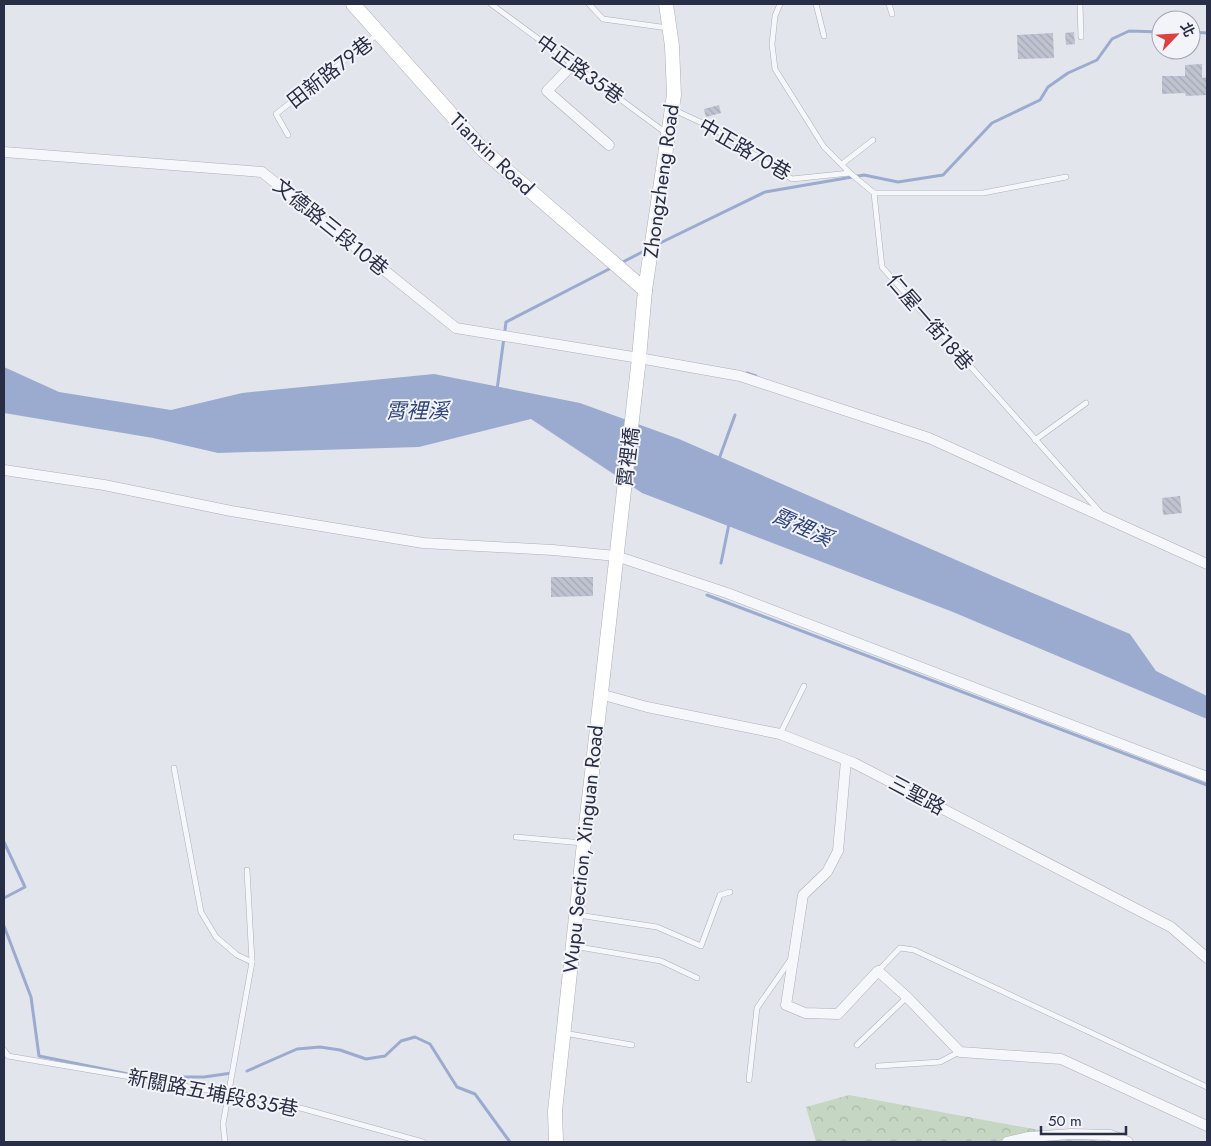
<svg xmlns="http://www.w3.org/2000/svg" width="1211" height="1146" font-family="Jost,'Noto Sans TC',sans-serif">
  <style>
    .forest { fill: url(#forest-crowns) }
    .water { fill: #9babcf }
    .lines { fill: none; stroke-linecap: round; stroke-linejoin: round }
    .stream { stroke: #9babcf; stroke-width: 3 }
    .building { fill: url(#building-back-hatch) }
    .lane-casing { stroke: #abaeba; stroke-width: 6 }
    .street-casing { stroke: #abaeba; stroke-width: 11 }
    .secondary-casing { stroke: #abaeba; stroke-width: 15 }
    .lane { stroke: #f6f7fa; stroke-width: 5 }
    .street { stroke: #f6f7fa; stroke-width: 10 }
    .secondary { stroke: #fff; stroke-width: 14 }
    .labels { text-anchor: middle; stroke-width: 4; stroke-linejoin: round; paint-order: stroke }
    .street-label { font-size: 20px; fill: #292e47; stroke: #f3f4f9 }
    .water-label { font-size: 21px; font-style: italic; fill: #2e447f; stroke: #f3f4f9 }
  </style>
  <defs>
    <pattern id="forest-crowns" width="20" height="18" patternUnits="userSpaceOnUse" patternTransform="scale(1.25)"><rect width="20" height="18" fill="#c5d7c3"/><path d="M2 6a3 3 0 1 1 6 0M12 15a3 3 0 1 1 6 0" fill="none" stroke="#a9b9a9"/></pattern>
    <pattern id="building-back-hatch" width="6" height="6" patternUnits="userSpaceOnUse" patternTransform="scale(1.25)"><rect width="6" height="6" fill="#bfc3d0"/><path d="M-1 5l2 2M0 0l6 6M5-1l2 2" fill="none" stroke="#a4a8b4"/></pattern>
  </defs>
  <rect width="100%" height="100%" fill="#e3e5ec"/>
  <!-- forest -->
  <path class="forest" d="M849 1095 1104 1142H816L806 1107Z"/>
  <!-- water -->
  <path class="water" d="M4 367 59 392 171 410 242 393 434 374 580 403 679 439 1002 580 1130 634 1156 671 1207 696V719L953 612 642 493 531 419 419 447 218 453 153 438 4 413Z"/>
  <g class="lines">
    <!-- stream -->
    <g class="stream">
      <path d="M1191 32 1207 33"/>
      <path d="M656 245 765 192 864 175 898 182 943 175 992 123 1040 100 1048 87 1068 73 1097 60 1112 39 1129 31 1161 32"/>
      <path d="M621 263 646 250"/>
      <path d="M747 373 756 376"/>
      <path d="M497 390 506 322 613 267"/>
      <path d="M719 459 735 415"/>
      <path d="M721 563 729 524"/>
      <path d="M707 595 1207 785"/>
      <path d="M4 842 25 887 4 898"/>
      <path d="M4 926 31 997 39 1056 133 1075"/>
      <path d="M247 1071 297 1049 320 1047 340 1050 366 1059 385 1056 401 1041 415 1037 430 1044 457 1087 475 1094 510 1142"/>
      <path d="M144 1077H204L232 1073"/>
    </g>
  </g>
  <!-- building -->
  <g class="building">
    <path d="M1074 32 1075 44 1066 45 1065 33Z"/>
    <path d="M1053 33 1054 58 1018 59 1017 35Z"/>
    <path d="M1202 64V78L1207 77V95L1186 96 1185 93 1162 94V76H1185V65Z"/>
    <path d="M719 105 721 113 706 117 704 109Z"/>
    <path d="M1180 496 1182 513 1163 515 1162 498Z"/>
    <path d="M551 577H593V596L551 597Z"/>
  </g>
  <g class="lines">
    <!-- lane casing -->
    <g class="lane-casing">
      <g id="lane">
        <path d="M491 4 666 133"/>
        <path d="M589 4 603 19 668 28"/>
        <path d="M780 4 775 16 772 44 775 69 824 147 850 173 874 193 882 267 1100 512"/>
        <path d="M816 4 824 36"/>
        <path d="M889 4 892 14"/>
        <path d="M1080 4 1081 37"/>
        <path d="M672 109 711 127 792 179 850 173"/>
        <path d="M288 135 276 114 379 33"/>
        <path d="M842 164 873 140"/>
        <path d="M874 193H983L1066 177"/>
        <path d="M1035 440 1086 403"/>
        <path d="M780 734 804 686"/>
        <path d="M174 768 201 912 216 937 237 955 252 962"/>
        <path d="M516 837 583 843"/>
        <path d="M578 915 657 927 701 946 720 895 730 892"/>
        <path d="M573 946 661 961 697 978"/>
        <path d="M878 971 900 948 914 950 1207 1087"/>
        <path d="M564 1033 632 1045"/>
        <path d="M857 1045 907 997"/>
        <path d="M4 1050 8 1056 207 1090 229 1091 304 1109 423 1142"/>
        <path d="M878 1066 940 1062 959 1052"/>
        <path d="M749 1080 757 1008 791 959"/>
        <path d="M225 1142 223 1124 252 962 247 870"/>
      </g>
    </g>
    <!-- street casing -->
    <g class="street-casing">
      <g id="street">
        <path d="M573 64 547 91 609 145"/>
        <path d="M4 152 262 172 456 328 639 358 740 376 929 438 1207 564"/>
        <path d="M4 470 104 485 231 511 423 543 553 550 616 556 727 593 1207 777"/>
        <path d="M600 694 647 707 780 734 854 763 1171 927 1207 958"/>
        <path d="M846 760 838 851 827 872 803 895 786 1005 805 1013 838 1014 878 971 907 997 960 1052 1061 1059 1207 1126"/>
        <path d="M1007 1142 1029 1137 1071 1134 1110 1135 1128 1142"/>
      </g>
    </g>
    <!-- secondary casing -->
    <g class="secondary-casing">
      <g id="secondary">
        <path d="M353 4 483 150 645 290"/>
        <path d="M556 1142 555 1111 584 843 639 358 645 290 674 95 672 46 666 4"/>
      </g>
    </g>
    <!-- lane -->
    <use href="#lane" class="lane"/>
    <!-- street -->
    <use href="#street" class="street"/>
    <!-- secondary -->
    <use href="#secondary" class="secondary"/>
  </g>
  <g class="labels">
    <!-- street labels -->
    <g class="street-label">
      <text transform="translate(580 69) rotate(36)" y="7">中正路35巷</text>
      <text transform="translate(330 72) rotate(-38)" y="7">田新路79巷</text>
      <text transform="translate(745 149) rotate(30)" y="7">中正路70巷</text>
      <text transform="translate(492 154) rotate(44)" y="7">Tianxin Road</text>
      <text transform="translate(661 181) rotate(-82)" y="7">Zhongzheng Road</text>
      <text transform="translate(331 227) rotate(39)" y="7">文德路三段10巷</text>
      <text transform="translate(930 322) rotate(49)" y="7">仁屋一街18巷</text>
      <text transform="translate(628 457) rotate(-83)" y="7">霄裡橋</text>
      <text transform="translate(917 795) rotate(28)" y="7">三聖路</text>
      <text transform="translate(583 849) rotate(-84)" y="7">Wupu Section, Xinguan Road</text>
      <text transform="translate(213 1093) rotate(11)" y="7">新關路五埔段835巷</text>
    </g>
    <!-- water labels -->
    <g class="water-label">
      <text x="417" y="418">霄裡溪</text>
      <text transform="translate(802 527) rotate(24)" y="7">霄裡溪</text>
    </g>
  </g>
  <!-- border -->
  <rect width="1211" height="1146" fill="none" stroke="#292e47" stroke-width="10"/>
  <!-- north arrow -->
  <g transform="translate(1176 35) rotate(65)"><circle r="24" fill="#f3f4f9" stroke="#a2a5b2"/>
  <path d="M0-4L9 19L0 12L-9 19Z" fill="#dc413d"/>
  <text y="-8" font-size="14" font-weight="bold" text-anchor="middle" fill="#292e47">北</text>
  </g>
  <!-- scale -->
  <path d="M1041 1126v8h85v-8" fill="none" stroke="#292e47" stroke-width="2.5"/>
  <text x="1048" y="1126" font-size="15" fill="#292e47" stroke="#f3f4f9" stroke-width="4" paint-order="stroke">50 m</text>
</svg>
